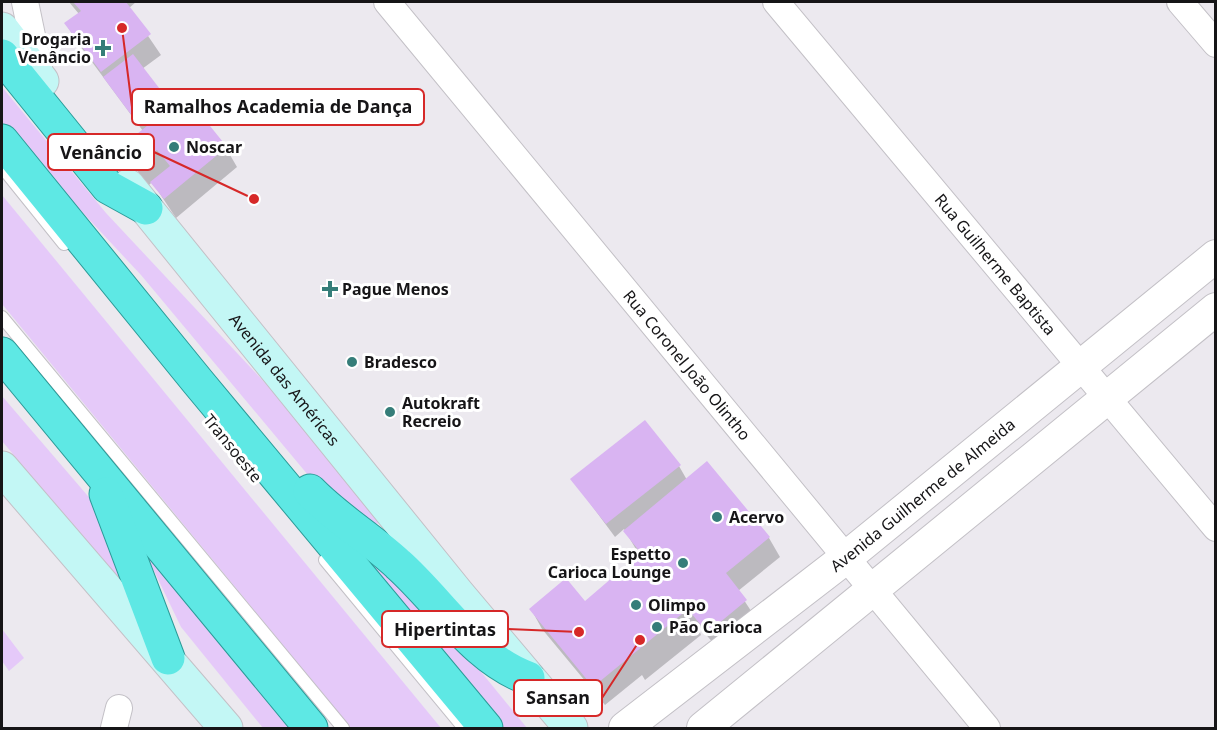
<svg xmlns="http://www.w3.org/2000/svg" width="1217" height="730" font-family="'Noto Sans',sans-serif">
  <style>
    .green { fill: #e5c9f9 }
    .shadow { fill: #0003 }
    .building { fill: #d9b4f2 }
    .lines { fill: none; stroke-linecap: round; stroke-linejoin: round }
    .service-casing { stroke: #c3c0c6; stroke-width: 14 }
    .minor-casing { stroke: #c3c0c6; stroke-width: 28 }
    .tertiary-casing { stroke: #c3c0c6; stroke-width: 34 }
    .secondary-casing { stroke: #c3c0c6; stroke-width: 35 }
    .trunk-casing { stroke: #2b9b98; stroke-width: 35 }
    .service { stroke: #fff; stroke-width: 12 }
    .minor { stroke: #fff; stroke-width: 26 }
    .tertiary { stroke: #fff; stroke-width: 32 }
    .secondary { stroke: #c3f7f5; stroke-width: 33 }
    .trunk { stroke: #5ee8e4; stroke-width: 33 }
    .poi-dot { fill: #357d79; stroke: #fff; stroke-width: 2 }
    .labels { text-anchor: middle; stroke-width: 6; stroke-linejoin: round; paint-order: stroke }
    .poi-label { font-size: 16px; font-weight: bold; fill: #161517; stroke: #fff; text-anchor: start }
    .street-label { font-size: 16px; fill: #161517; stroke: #fff }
    .leader { fill: none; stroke: #d62828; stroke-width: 2 }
    .callout-dot { fill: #d62828; stroke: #fff; stroke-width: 2 }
    .callout { fill: #fff; stroke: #d62828; stroke-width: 2 }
    .callout-label { font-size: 18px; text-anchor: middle; font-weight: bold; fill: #161517 }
  </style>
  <rect width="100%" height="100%" fill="#ece9ef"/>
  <!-- green -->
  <g class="green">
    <path d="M2 87 106 213 267 385 380 523 369 525 313 481 141 275 29 155 2 122Z"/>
    <path d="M2 195 441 728H351L2 304Z"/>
    <path d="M2 396 99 509 159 629 2 441Z"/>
    <path d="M344 543 401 574 527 728H497Z"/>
    <path d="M142 546 292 728H263L181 627Z"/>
    <path d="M2 629 24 658 9 671 2 661Z"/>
  </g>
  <!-- shadow -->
  <g class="shadow">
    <path d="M69 2H136L129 8 161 55 142 69 171 108 184 97 226 148 237 167 176 218 152 182 149 185 134 167 123 148 143 131 78 43 66 24 79 14Z"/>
    <path d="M679 466 687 480 769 538 780 557 738 591 757 620 720 651 697 624 701 635 645 680 642 675 605 705 542 629 531 609 584 603 640 556 624 529 615 537 572 479Z"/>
  </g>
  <!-- building -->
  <g class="building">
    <path d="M73 2H126L151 34 101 72 64 23 81 11Z"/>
    <path d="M133 54 166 97 135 120 103 77Z"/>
    <path d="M185 95 227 147 164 199 150 182 170 166 157 150 136 166 121 147Z"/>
    <path d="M645 420 681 465 606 524 570 479Z"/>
    <path d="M707 461 770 537 726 573 747 600 707 633 688 609 593 687 529 609 566 578 585 601 641 553 623 531Z"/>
  </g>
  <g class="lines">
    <!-- service casing -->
    <g class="service-casing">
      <g id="service">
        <path d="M2 167 64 244"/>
        <path d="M2 317 343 728"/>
        <path d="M325 560 464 728"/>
      </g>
    </g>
    <!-- minor casing -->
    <g class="minor-casing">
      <g id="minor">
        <path d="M25 2 40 74"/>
        <path id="s1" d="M387 2 987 728"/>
        <path id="s2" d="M776 2 1216 528"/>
        <path d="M1180 2 1216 44"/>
        <path d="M114 728 119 708"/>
      </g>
    </g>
    <!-- tertiary casing -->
    <g class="tertiary-casing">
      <g id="tertiary">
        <path id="s3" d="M625 728 848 556 1216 256"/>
        <path d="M703 728 1216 309"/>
      </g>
    </g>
    <!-- secondary casing -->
    <g class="secondary-casing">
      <g id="secondary">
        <path d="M2 29 42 81"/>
        <path id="s4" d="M128 186 458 594 571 728"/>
        <path d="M2 468 226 728"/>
      </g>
    </g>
    <!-- trunk casing -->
    <g class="trunk-casing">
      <g id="trunk">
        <path d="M2 56 108 187 146 208"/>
        <path d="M2 141 198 382 486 728"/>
        <path d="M2 354 311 728"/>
        <path d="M310 491C337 519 370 538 398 564 440 601 474 659 528 678"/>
        <path d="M106 494 168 658"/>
      </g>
    </g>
    <!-- service -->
    <use href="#service" class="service"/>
    <!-- minor -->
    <use href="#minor" class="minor"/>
    <!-- tertiary -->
    <use href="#tertiary" class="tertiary"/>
    <!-- secondary -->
    <use href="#secondary" class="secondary"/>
    <!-- trunk -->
    <use href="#trunk" class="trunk"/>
  </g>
  <!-- markers -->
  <g class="poi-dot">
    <path d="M100 39h6v6h6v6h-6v6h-6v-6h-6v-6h6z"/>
    <circle cx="174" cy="147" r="6"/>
    <path d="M327 280h6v6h6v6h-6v6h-6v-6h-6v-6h6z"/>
    <circle cx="352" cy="362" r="6"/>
    <circle cx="390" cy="412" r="6"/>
    <circle cx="717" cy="517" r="6"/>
    <circle cx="683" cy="563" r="6"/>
    <circle cx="636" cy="605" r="6"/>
    <circle cx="657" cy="627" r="6"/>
  </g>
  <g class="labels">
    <!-- poi labels -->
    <g class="poi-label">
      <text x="91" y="45" text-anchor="end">Drogaria<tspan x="91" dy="18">Venâncio</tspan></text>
      <text x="186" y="153">Noscar</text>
      <text x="342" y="295">Pague Menos</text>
      <text x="364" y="368">Bradesco</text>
      <text x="402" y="409">Autokraft<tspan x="402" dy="18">Recreio</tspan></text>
      <text x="729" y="523">Acervo</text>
      <text x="671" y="560" text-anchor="end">Espetto<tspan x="671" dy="18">Carioca Lounge</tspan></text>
      <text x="648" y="611">Olimpo</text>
      <text x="669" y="633">Pão Carioca</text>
    </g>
    <!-- street labels -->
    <g class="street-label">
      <text dy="6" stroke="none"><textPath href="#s2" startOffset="342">Rua Guilherme Baptista</textPath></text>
      <text dy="6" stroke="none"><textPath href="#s1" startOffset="471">Rua Coronel João Olintho</textPath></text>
      <text dy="6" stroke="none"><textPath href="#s4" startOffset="249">Avenida das Américas</textPath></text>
      <text transform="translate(233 448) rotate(51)" y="6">Transoeste</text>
      <text dy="6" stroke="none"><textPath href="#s3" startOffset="378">Avenida Guilherme de Almeida</textPath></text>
    </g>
  </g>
  <!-- callouts -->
  <path class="leader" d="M122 28L132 107M254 199L154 152M579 632L508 629M640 640L602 698"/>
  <g class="callout-dot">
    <circle cx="122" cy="28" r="6"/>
    <circle cx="254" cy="199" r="6"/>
    <circle cx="579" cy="632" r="6"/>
    <circle cx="640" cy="640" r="6"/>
  </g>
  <g class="callout">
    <rect x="132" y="89" width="292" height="36" rx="6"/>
    <rect x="48" y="134" width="106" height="36" rx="6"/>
    <rect x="382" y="611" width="126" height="36" rx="6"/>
    <rect x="514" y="680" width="88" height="36" rx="6"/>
  </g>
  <g class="callout-label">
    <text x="278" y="113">Ramalhos Academia de Dança</text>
    <text x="101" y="159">Venâncio</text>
    <text x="445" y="636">Hipertintas</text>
    <text x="558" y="704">Sansan</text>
  </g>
  <!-- border -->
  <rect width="1217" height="730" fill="none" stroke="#161517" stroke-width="6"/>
</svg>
